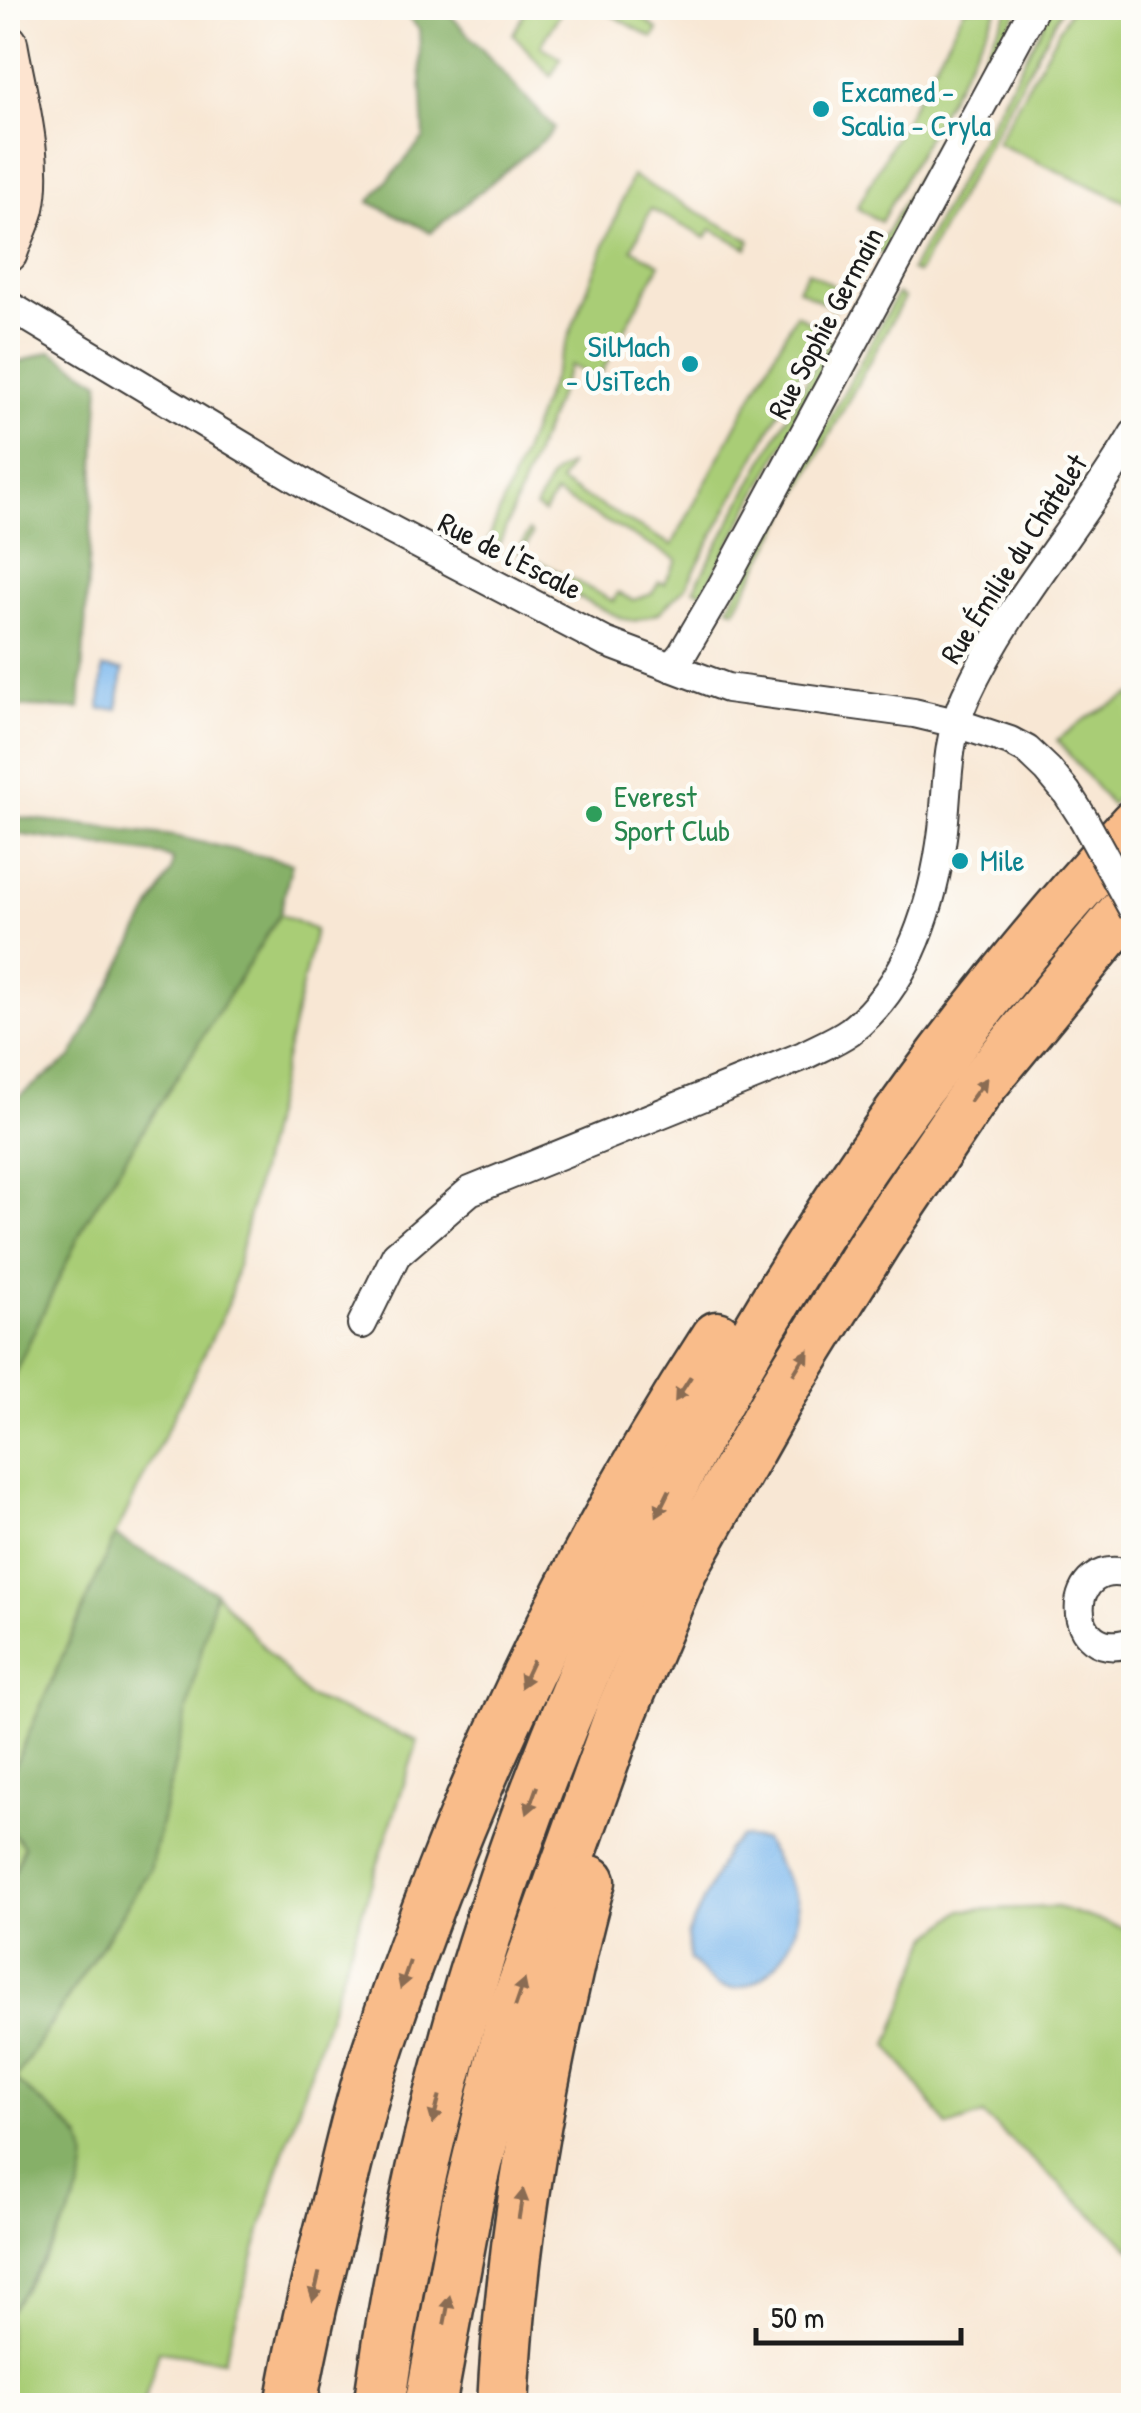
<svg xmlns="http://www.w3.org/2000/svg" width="1141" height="2413" font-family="'Patrick Hand',sans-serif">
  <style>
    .green { fill: #a9cd76; stroke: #627449; stroke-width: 2.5 }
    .forest { fill: #86b067; stroke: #516642; stroke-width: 2.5 }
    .water { fill: #7bb8ee; stroke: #4c6a85; stroke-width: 2.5 }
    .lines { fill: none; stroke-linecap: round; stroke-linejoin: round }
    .street-casing { stroke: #3d3a38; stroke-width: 32 }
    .secondary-casing { stroke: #3d3a38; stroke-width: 42 }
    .highway-casing { stroke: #3d3a38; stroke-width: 55 }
    .street { stroke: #fff; stroke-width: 28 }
    .secondary { stroke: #fde4d0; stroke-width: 38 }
    .highway { stroke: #f9bc8a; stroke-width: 50 }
    .street-bridge-casing { stroke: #3d3a38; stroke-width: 32; stroke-linecap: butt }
    .street-bridge { stroke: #fff; stroke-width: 28 }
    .oneway { fill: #8a6c53 }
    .culture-dot { fill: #0f9aa8; stroke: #fdfcf7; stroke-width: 4 }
    .leisure-dot { fill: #2e9e5b; stroke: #fdfcf7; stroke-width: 4 }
    .labels { text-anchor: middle; stroke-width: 9; stroke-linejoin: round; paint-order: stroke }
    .culture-label { font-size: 30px; fill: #0d838f; stroke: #fdfcf7; text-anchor: start }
    .street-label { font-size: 30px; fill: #1c1c1c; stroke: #fdfcf7 }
    .leisure-label { font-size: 30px; fill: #27864d; stroke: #fdfcf7; text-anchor: start }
  </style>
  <rect width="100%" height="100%" fill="#fdfcf7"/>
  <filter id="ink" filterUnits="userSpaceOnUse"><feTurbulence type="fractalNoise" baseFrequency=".01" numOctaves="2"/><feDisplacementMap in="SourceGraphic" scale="20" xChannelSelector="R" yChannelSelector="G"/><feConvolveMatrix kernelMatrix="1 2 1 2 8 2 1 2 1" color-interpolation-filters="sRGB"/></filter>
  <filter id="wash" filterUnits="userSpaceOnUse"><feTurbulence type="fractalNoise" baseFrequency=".0048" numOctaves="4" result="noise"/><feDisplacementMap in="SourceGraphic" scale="40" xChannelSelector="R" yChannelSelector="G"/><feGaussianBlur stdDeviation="2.25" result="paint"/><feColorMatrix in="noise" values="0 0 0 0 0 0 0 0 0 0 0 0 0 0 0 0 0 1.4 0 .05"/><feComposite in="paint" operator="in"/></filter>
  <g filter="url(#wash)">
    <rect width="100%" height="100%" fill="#f8e7d4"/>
    <!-- green -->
    <g class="green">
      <path d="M527 8H563L541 46 561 58 551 76 513 34Z"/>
      <path d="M599 8H630L658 30 653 38Z"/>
      <path d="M965 8H998L881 222 857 208Z"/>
      <path d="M1009 8H1019L885 255 877 251Z"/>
      <path d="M1052 8H1062L918 273 911 270Z"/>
      <path d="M1071 8H1133V205L996 143Z"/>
      <path d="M632 176 750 240 747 248 711 229 706 238 651 209 632 249 660 264 598 379 570 365 495 555 484 551Z"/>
      <path d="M808 271 844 292 835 309 798 289Z"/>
      <path d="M897 294 904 298 735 610 728 607Z"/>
      <path d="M796 314 823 330 685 588 659 613 635 621 623 619 530 574 519 551 529 531 532 535 523 553 613 601 618 593 633 600 652 594 659 582 664 584 677 560 555 494 544 513 536 508C544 490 549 472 569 465L560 483 672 545Z"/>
      <path d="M828 341 837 345 703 593 694 589Z"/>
      <path d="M1133 694V781L1111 805 1057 740 1089 716Z"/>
      <path d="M280 914 315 930 228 1305 115 1536 8 1781V1387L87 1219Z"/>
      <path d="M215 1592 307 1696 418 1741 281 2161 224 2360 159 2351 143 2405H8V2314L71 2211 81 2138 15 2080 150 1870Z"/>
      <path d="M8 1828 24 1846 8 1889Z"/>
      <path d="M1057 1907 1133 1931V2251L983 2115 948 2127 888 2045 929 1938 962 1910Z"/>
    </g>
    <!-- forest -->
    <g class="forest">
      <path d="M399 8H444L554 128 547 137 431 232 369 202 424 138 419 29Z"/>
      <path d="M51 351 100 382 80 709 8 706V366Z"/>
      <path d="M8 816 174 836 292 863 280 914 87 1219 8 1387V1104L71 1058 171 871 173 859 163 855 8 833Z"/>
      <path d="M115 1536 215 1592 150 1870 15 2079C34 2099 61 2115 78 2136 110 2176 30 2279 8 2314V1889L24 1846 8 1828V1781Z"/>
    </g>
    <!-- water -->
    <g class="water">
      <path d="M103 668 123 670 118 709H100Z"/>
      <path d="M741 1837 764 1840C772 1856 793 1885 797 1902 805 1939 761 2001 719 1986 709 1982 698 1967 690 1960L687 1936 727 1849Z"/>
    </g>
  </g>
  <g filter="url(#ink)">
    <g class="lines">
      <!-- street casing -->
      <g class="street-casing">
        <g id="street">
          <path d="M8 305 319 492 605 642 727 688 914 713 956 723 1010 741 1027 750 1048 770 1067 793 1083 818"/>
          <path d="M671 667 682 654 722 586 1034 8"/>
          <path d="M362 1324 396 1255 470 1191 803 1056C818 1048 836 1041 850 1031 910 985 934 901 943 830 948 785 946 738 966 696 1010 601 1081 524 1134 434"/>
          <path d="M1134 1576C1061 1549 1062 1669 1134 1641"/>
        </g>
      </g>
      <!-- secondary casing -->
      <g class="secondary-casing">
        <path id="secondary" d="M8 43C16 91 36 160 25 208 21 223 13 238 8 253"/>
      </g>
      <!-- highway casing -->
      <g class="highway-casing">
        <g id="highway">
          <path d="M291 2406C302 2341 318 2277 334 2214 346 2167 356 2120 370 2074 453 1814 568 1566 717 1337"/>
          <path d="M379 2406C462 1812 730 1266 1134 825"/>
          <path d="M430 2406 467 2205 513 2013 621 1713 682 1569 783 1390 877 1239 979 1088 1134 900"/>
          <path d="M503 2406C510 2266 530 2135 561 1999 570 1960 578 1920 590 1881"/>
        </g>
      </g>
      <!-- street -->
      <use href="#street" class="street"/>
      <!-- secondary -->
      <use href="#secondary" class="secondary"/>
      <!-- highway -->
      <use href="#highway" class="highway"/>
      <!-- street-bridge casing -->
      <g class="street-bridge-casing">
        <path id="street-bridge" d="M1083 818 1134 911"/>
      </g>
      <!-- street-bridge -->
      <use href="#street-bridge" class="street-bridge"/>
    </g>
    <!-- one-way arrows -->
    <defs><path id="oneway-solid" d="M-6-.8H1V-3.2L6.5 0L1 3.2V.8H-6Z" transform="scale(2.5)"/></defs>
    <g class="oneway">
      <use href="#oneway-solid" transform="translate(978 1090) rotate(-54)"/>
      <use href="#oneway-solid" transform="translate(801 1362) rotate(-58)"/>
      <use href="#oneway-solid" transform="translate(683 1389) rotate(123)"/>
      <use href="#oneway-solid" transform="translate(663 1503) rotate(116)"/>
      <use href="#oneway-solid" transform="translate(527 1674) rotate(115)"/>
      <use href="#oneway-solid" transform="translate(532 1800) rotate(110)"/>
      <use href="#oneway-solid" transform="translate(405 1975) rotate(109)"/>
      <use href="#oneway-solid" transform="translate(520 1993) rotate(-71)"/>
      <use href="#oneway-solid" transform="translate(436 2110) rotate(104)"/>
      <use href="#oneway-solid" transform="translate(521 2204) rotate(-81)"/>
      <use href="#oneway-solid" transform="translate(316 2287) rotate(103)"/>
      <use href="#oneway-solid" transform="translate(447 2310) rotate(-79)"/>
    </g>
  </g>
  <!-- markers -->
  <g class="culture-dot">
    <circle cx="821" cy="109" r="10"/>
    <circle cx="690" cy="364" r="10"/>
    <circle cx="960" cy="861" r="10"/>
  </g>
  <circle class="leisure-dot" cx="594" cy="814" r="10"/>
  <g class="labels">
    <!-- culture labels -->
    <g class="culture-label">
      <text x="841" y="102">Excamed -<tspan x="841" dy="34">Scalia - Cryla</tspan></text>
      <text x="670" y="357" text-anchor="end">SilMach<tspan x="670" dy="34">- UsiTech</tspan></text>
      <text x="980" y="871">Mile</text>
    </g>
    <!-- street labels -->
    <g class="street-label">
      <text transform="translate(826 323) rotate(-62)" y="10">Rue Sophie Germain</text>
      <text transform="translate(510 556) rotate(27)" y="10">Rue de l'Escale</text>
      <text transform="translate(1014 559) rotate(-57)" y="10">Rue Émilie du Châtelet</text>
    </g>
    <!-- leisure labels -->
    <g class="leisure-label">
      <text x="614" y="807">Everest<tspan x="614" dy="34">Sport Club</tspan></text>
    </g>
  </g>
  <!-- margin -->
  <rect width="1141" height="2413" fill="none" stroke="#fdfcf7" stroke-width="40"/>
  <!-- scale -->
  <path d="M756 2328v15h205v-15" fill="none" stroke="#1c1c1c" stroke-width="5"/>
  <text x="771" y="2328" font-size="30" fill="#1c1c1c" stroke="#fdfcf7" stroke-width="8" paint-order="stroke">50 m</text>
</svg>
